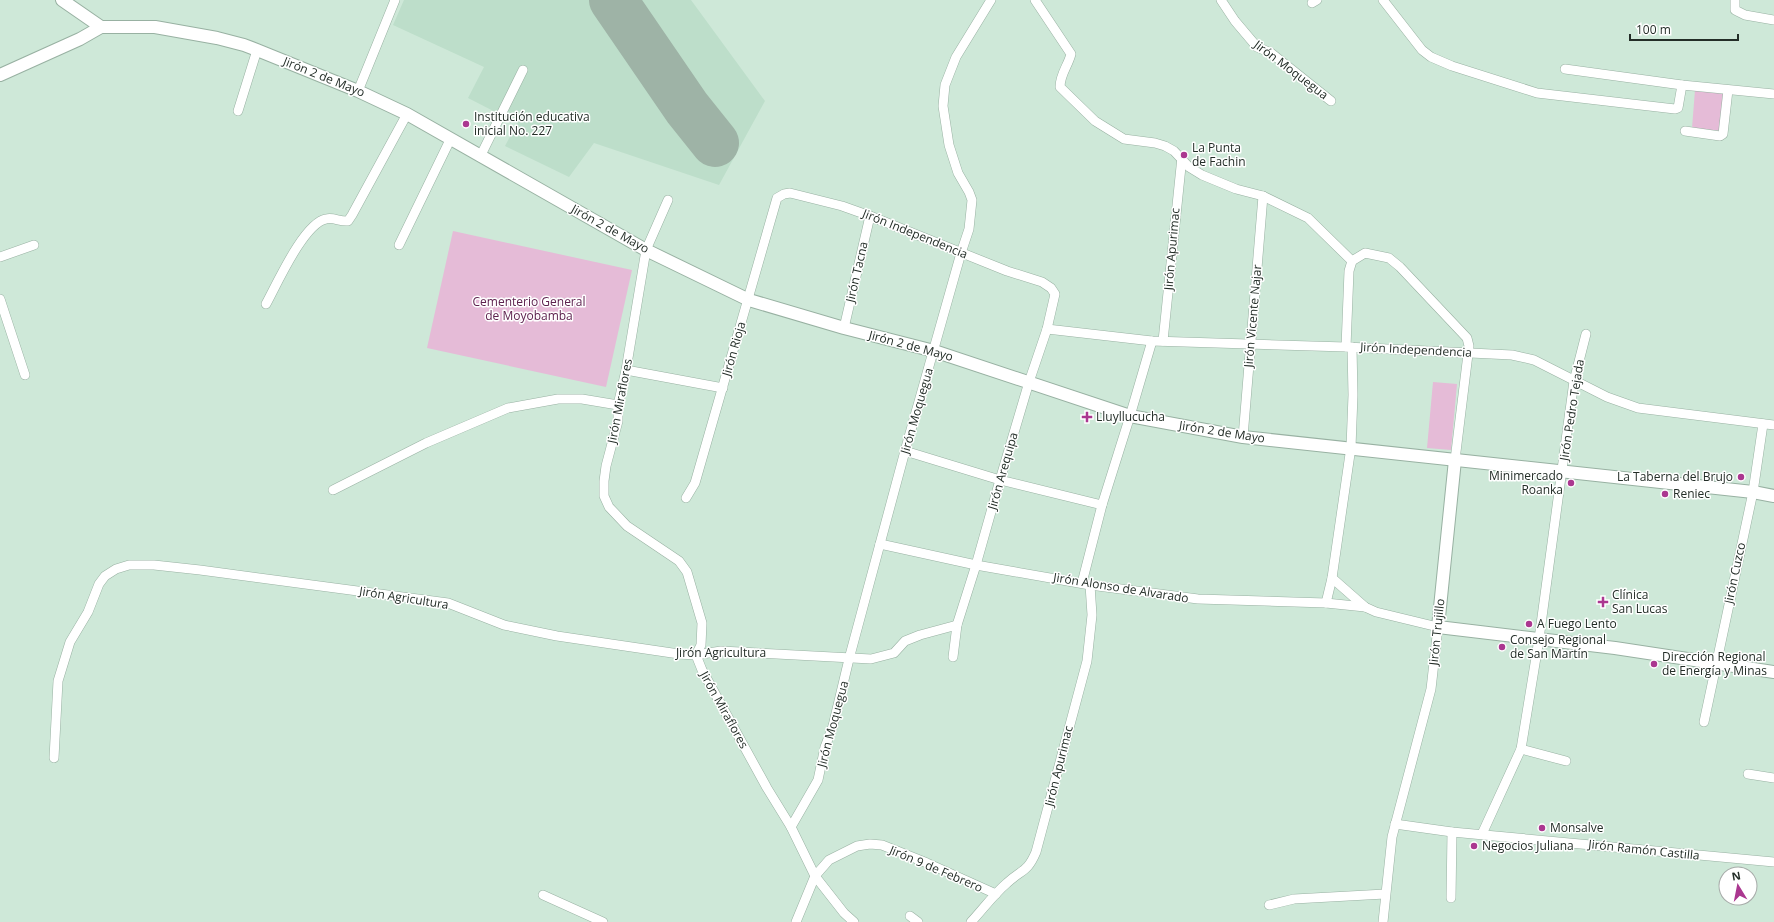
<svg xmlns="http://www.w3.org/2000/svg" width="1774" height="922" font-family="'Open Sans',sans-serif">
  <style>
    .built { fill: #bddeca }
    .green { fill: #e5bbd7 }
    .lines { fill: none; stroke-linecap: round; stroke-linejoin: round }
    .runway { stroke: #9eb3a6; stroke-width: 48 }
    .minor-casing { stroke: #98b1a2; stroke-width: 10 }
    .major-casing { stroke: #98b1a2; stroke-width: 14 }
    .minor { stroke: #fff; stroke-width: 9 }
    .major { stroke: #fff; stroke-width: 12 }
    .poi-dot { fill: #ab3790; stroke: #fff; stroke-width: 1.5 }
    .labels { text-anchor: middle; stroke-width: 3; stroke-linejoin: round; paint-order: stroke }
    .street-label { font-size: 12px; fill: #232d27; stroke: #fff }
    .poi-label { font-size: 12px; fill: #232d27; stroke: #fff; text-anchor: start }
    .park-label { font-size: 12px; fill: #5e224f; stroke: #fff }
  </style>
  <rect width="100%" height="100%" fill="#cee8d8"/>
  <!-- built -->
  <path class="built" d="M404 0H691L765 101 719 185 594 143 569 177 505 146 517 123 468 98 484 67 393 25Z"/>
  <!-- green -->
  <g class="green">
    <path d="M1695 90 1725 93 1721 131 1692 128Z"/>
    <path d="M453 231 632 270 606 387 427 348Z"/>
    <path d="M1433 382 1457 384 1451 450 1427 448Z"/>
  </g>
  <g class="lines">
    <!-- runway -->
    <path class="runway" d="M613 0 687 108 715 143"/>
    <!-- minor casing -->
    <g class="minor-casing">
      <g id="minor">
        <path d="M1035 0 1071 54C1068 66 1060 74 1060 87L1095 121 1124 139 1155 143 1165 146 1174 151 1189 167 1202 175 1236 189 1263 196 1308 218 1352 261 1365 253 1389 258 1400 267 1467 338 1469 346 1455 460"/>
        <path d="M1221 0 1235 21 1257 47 1271 53 1331 101"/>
        <path d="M1383 0 1422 50 1431 57 1452 66 1537 93 1675 109 1678 108 1682 85"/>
        <path d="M1735 0V10L1745 15 1774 20"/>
        <path d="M1312 3 1317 0"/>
        <path d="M1565 69 1682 85 1774 94"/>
        <path d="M358 91 395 0"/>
        <path d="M238 111 257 50"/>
        <path d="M1685 131 1720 136 1723 134 1728 90"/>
        <path d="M480 157 523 70"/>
        <path d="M668 200 646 250 626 370 618 405V421L606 466 604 481V496L609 507 627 526 679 561 687 572 702 623 701 645 696 655 702 670 767 788 791 827 815 876 844 913 854 922"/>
        <path d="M399 245 450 140"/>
        <path d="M0 257 34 245"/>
        <path d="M0 299 25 375"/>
        <path d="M266 304C277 284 304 223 326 219 334 217 340 222 348 221L352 215 407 114"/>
        <path d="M844 328 870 216"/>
        <path d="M1047 329 1152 341 1346 347 1512 355 1534 360 1607 397 1638 408 1774 425"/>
        <path d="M1163 341 1182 157"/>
        <path d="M1346 347 1349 271 1352 261"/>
        <path d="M626 370 723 388"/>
        <path d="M1243 437 1263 196"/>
        <path d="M905 451 1000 480 1102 505"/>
        <path d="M333 490 426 443 508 408 558 399H582L618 405"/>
        <path d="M686 498 695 483 777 198 784 194 790 193 842 206 870 216 1007 271 1042 282 1051 288 1055 294 1047 329 1029 382 1000 480 976 565 957 625 953 657"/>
        <path d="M880 544 976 565 1090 585 1198 599 1326 603 1365 607"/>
        <path d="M1332 578 1365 607 1376 612 1438 627 1431 689 1392 837 1383 922"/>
        <path d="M1082 583 1102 505 1130 416 1152 341"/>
        <path d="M1326 603 1332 578 1351 447 1353 395 1352 347"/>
        <path d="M1704 722 1753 492 1763 424"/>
        <path d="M1521 749 1566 761"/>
        <path d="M54 758 58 681 70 642 88 612 99 584 105 576 116 569 129 565H154L200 570 448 603 504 625 557 636 679 654 696 655 721 651 871 659 894 653 905 641 920 635 957 625"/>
        <path d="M1748 774 1774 778"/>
        <path d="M1395 824 1452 832 1774 862"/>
        <path d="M791 827 818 780 825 747 833 726 849 659 905 451 961 253 969 229 972 200 969 192 958 173 949 145 943 106 945 85 956 57 991 0"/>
        <path d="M1482 834 1521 749 1539 639 1574 381 1586 334"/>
        <path d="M543 895 603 922"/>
        <path d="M1451 898 1452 832"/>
        <path d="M1269 905 1294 899 1385 894"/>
        <path d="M910 916 918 922"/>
        <path d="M796 922 815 876 829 860 857 846 870 844 882 845 927 863 996 894"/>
        <path d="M971 922C983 909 994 894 1007 883 1022 869 1027 873 1036 852L1087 661 1092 615 1090 585"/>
      </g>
    </g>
    <!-- major casing -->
    <g class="major-casing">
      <g id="major">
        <path d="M62 0 101 27"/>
        <path d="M0 75 80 39 101 27H155L217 38 244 45 257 50 358 91 407 114 646 250 749 300 844 328 934 351 1130 416 1243 437 1753 492 1774 496"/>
        <path d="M1455 460 1438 627 1615 648 1774 672"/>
      </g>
    </g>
    <!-- minor -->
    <use href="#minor" class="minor"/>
    <!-- major -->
    <use href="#major" class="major"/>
  </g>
  <!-- markers -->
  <g class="poi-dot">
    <circle cx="466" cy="124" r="4"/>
    <circle cx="1184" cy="155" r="4"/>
    <path d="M1085 411h4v4h4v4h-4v4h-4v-4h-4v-4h4z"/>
    <circle cx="1741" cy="477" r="4"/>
    <circle cx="1571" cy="483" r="4"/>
    <circle cx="1665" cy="494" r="4"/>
    <path d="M1601 596h4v4h4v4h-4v4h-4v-4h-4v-4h4z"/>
    <circle cx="1529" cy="624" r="4"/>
    <circle cx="1502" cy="647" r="4"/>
    <circle cx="1654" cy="664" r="4"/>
    <circle cx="1542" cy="828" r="4"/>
    <circle cx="1474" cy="846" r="4"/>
  </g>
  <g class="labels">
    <!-- street labels -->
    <g class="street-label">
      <text transform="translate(1291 70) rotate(37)" y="4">Jirón Moquegua</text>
      <text transform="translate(324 77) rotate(22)" y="4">Jirón 2 de Mayo</text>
      <text transform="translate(610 229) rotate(29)" y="4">Jirón 2 de Mayo</text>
      <text transform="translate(915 234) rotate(22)" y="4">Jirón Independencia</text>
      <text transform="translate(1172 249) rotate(-85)" y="4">Jirón Apurimac</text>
      <text transform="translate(857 272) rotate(-77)" y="4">Jirón Tacna</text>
      <text transform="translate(1253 316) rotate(-85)" y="4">Jirón Vicente Najar</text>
      <text transform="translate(911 346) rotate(15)" y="4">Jirón 2 de Mayo</text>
      <text transform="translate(734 349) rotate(-74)" y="4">Jirón Rioja</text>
      <text transform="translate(1416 350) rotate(3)" y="4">Jirón Independencia</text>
      <text transform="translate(620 401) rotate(-79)" y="4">Jirón Miraflores</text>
      <text transform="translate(1572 410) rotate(-81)" y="4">Jirón Pedro Tejada</text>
      <text transform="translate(917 411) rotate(-74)" y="4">Jirón Moquegua</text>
      <text transform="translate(1222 432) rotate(9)" y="4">Jirón 2 de Mayo</text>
      <text transform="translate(1003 471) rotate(-74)" y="4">Jirón Arequipa</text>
      <text transform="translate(1735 573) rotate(-78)" y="4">Jirón Cuzco</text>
      <text transform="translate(1121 588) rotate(9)" y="4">Jirón Alonso de Alvarado</text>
      <text transform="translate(404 598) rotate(9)" y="4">Jirón Agricultura</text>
      <text transform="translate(1437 632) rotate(-84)" y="4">Jirón Trujillo</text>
      <text x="721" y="657">Jirón Agricultura</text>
      <text transform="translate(724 710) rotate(61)" y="4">Jirón Miraflores</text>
      <text transform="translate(833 724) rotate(-75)" y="4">Jirón Moquegua</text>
      <text transform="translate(1059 766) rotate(-76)" y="4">Jirón Apurimac</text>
      <text transform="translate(1644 850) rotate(6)" y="4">Jirón Ramón Castilla</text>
      <text transform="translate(936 869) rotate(23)" y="4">Jirón 9 de Febrero</text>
    </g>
    <!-- poi labels -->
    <g class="poi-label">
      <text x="474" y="121">Institución educativa<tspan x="474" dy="14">inicial No. 227</tspan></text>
      <text x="1192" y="152">La Punta<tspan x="1192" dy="14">de Fachin</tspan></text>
      <text x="1096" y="421">Lluyllucucha</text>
      <text x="1563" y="480" text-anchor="end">Minimercado<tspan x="1563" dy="14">Roanka</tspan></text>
      <text x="1733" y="481" text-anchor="end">La Taberna del Brujo</text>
      <text x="1673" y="498">Reniec</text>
      <text x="1612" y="599">Clínica<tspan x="1612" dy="14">San Lucas</tspan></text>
      <text x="1537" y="628">A Fuego Lento</text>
      <text x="1510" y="644">Consejo Regional<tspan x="1510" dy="14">de San Martín</tspan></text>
      <text x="1662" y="661">Dirección Regional<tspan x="1662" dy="14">de Energía y Minas</tspan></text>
      <text x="1550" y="832">Monsalve</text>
      <text x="1482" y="850">Negocios Juliana</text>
    </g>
    <!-- park labels -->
    <g class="park-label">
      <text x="529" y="306">Cementerio General<tspan x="529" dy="14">de Moyobamba</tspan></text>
    </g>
  </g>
  <!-- north arrow -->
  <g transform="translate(1738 886) rotate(350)"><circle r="19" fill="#ffffff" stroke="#a7aba9"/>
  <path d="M0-3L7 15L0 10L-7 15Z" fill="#ab3790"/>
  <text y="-6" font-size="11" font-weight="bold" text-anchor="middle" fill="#232d27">N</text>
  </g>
  <!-- scale -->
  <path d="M1630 34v6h108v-6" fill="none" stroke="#232d27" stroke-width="2"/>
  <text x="1636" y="34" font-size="12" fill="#232d27" stroke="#ffffff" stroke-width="3" paint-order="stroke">100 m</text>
</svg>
